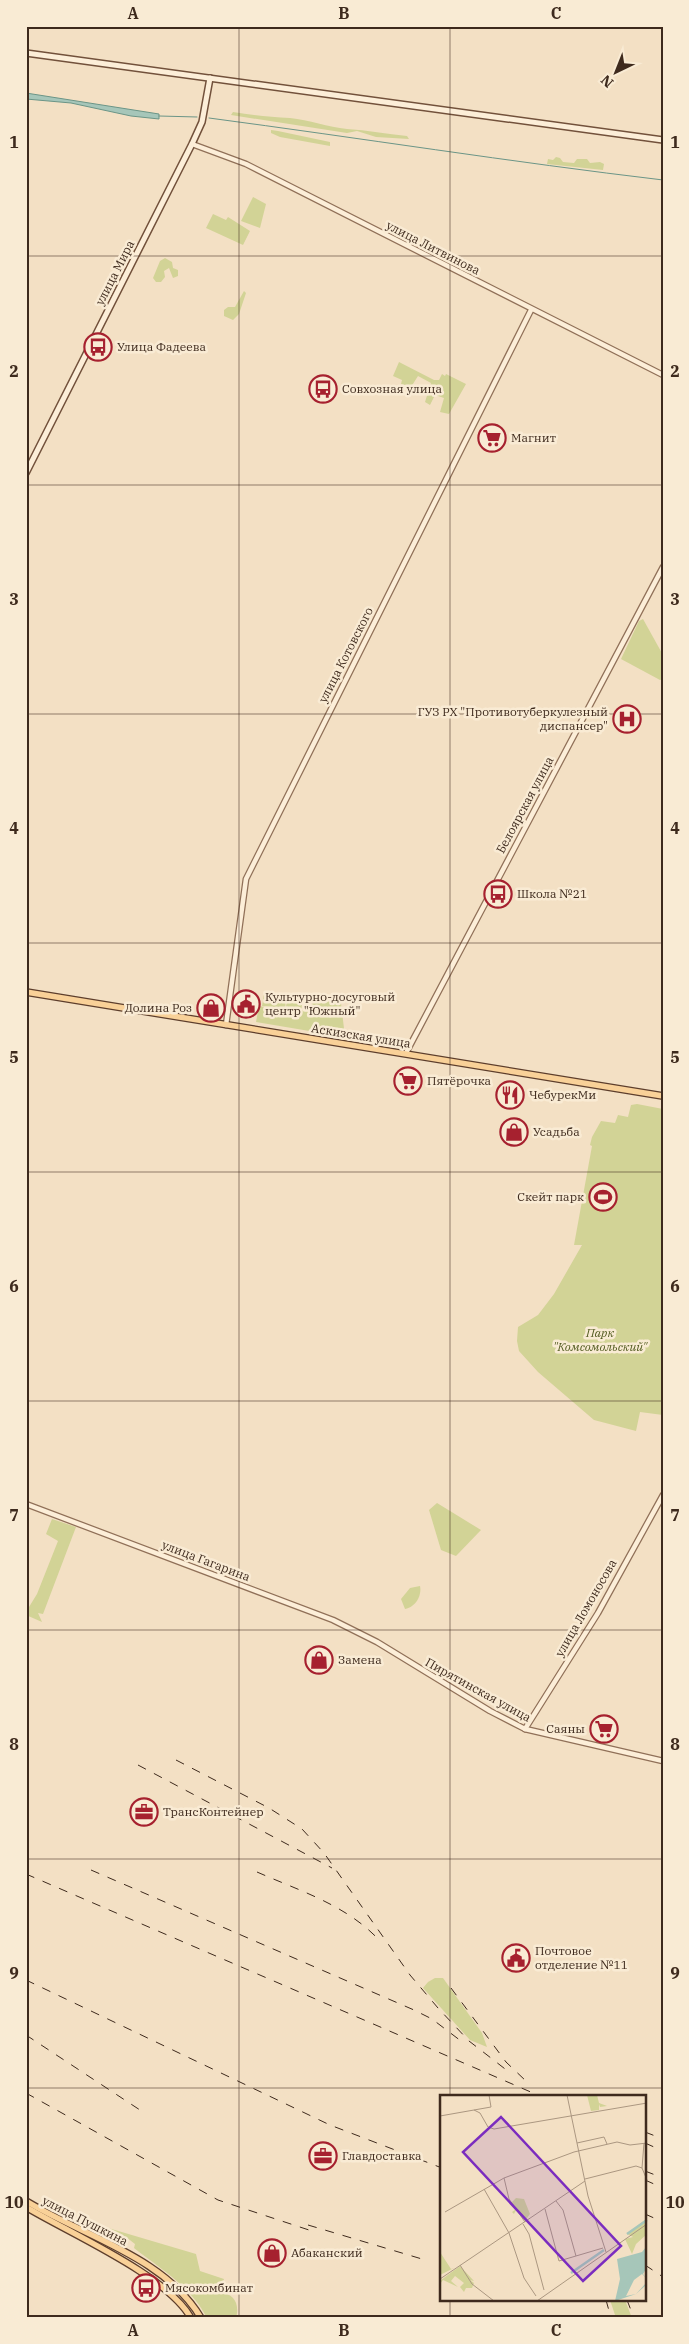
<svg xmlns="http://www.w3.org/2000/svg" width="689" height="2344" font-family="'IBM Plex Serif',serif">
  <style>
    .green { fill: #d2d396 }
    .water { fill: #a6c6b9; stroke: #6b9587 }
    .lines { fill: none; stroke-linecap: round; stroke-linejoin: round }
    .stream { stroke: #6b9587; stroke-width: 1 }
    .tertiary-casing { stroke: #907058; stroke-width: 7 }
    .secondary-casing { stroke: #72513b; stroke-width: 8 }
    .primary-casing { stroke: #5d3e2c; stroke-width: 8 }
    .tertiary { stroke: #fceed8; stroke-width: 4.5 }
    .secondary { stroke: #fceed8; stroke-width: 5 }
    .primary { stroke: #f9d198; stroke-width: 5.5 }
    .rail { stroke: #3e2a1d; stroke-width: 1; stroke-dasharray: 9 9; stroke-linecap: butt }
    .grid { fill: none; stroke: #3e2a1d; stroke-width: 1; stroke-opacity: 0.55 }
    .labels { text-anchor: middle; stroke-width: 5; stroke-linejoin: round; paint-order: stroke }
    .street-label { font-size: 12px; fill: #3e2a1d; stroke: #f9ebd4 }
    .poi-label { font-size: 12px; fill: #3e2a1d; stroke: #f9ebd4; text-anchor: start }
    .park-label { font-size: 12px; font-style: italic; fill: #545d22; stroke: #f9ebd4 }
    .inset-river { fill: none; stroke: #a6c6b9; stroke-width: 2.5 }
    .inset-road { fill: none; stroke: #ab9781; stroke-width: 1 }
    .view { fill: #7b2cbf; fill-opacity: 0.15; stroke: #7b2cbf; stroke-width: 2.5 }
    .inset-edge { fill: none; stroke: #3e2a1d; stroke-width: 2.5 }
    .neatline { fill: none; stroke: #3e2a1d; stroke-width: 2 }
    .grid-label { font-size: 16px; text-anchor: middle; font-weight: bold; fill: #3e2a1d }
  </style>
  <rect width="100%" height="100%" fill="#f3e0c4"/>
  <!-- green -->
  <g class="green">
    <path d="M233 112C252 115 270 117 290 118 309 120 328 127 347 129 367 130 387 134 407 136L409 139 376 137 357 131 347 133 231 115Z"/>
    <path d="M271 130 278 131 330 142V146L280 137 271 133Z"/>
    <path d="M556 157 560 158 563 162 574 163 577 159H587L590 163 600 162 604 164 603 170 547 164 548 159 553 160Z"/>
    <path d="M253 197 266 204 260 228 241 221Z"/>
    <path d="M213 214 226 220 228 217 250 231 243 245 206 228Z"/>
    <path d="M165 258 172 262 173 268 178 270V276L173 278 169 268 164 271 165 277 161 282H156L153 278 160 261Z"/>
    <path d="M244 291 246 293 239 314 233 320 224 316V310L228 307H235Z"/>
    <path d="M399 362 434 380H439L442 374 445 376 446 374 466 384 449 414 440 412 444 398 435 395 430 405 425 402 431 383 418 376 411 387 401 384 402 380 393 376Z"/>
    <path d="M643 619 663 655V679L660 680 621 659 639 621Z"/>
    <path d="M264 994 286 998 285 1009 262 1006Z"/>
    <path d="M288 997 303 1000 301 1010 311 1012 313 1000 341 1003 345 1037 256 1022 259 1006 285 1011Z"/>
    <path d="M637 1104 663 1109V1415L640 1412 636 1431 594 1420 538 1372 519 1351 517 1341 518 1327 538 1315 554 1294 582 1245H574L592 1146 590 1145 592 1137 601 1121 615 1123 618 1115 628 1117 631 1105Z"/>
    <path d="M437 1503 481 1530 456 1556 441 1550 429 1510Z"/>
    <path d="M52 1519 76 1527 43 1614 38 1613 42 1622 26 1615V1606L29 1607 37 1594 58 1541 46 1534Z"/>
    <path d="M420 1586C422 1595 416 1607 405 1609L401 1599 410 1588Z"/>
    <path d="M435 1978H443L482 2033 487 2047 470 2040 423 1988 428 1982Z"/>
    <path d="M98 2225 196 2254 200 2271 224 2279 220 2291C234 2295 240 2303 236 2318H207C191 2287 161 2269 134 2248L135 2244 126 2237 118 2239 98 2229 96 2226Z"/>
    <path d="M610 2300H625L632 2318H616Z"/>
  </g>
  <!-- water -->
  <path class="water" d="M26 93 159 114V119L131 116 71 103 26 99Z"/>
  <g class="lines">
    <!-- stream -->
    <g class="stream">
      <path d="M159 116 197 117"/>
      <path d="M209 118C360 138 511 162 663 180"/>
    </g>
    <!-- tertiary casing -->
    <g class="tertiary-casing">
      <g id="tertiary">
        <path d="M192 144 246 164 663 375"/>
        <path d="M226 1025 246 879 531 310"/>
        <path d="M406 1053 663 567"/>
        <path d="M26 1504 333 1620 377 1642 490 1711 525 1729 663 1761"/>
        <path d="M525 1729 598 1613 663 1495"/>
      </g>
    </g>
    <!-- secondary casing -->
    <g class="secondary-casing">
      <g id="secondary">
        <path d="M26 53 663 140"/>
        <path d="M26 473 192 144 202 122 210 78"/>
      </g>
    </g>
    <!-- primary casing -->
    <g class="primary-casing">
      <g id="primary">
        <path d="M26 992 663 1096"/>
        <path d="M26 2201C83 2236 165 2257 201 2318"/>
        <path d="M26 2207C69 2233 167 2275 191 2318"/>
      </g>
    </g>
    <!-- tertiary -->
    <use href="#tertiary" class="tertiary"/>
    <!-- secondary -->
    <use href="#secondary" class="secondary"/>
    <!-- primary -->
    <use href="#primary" class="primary"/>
    <!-- rail -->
    <g class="rail">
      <path d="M176 1760 269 1808 302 1829 324 1853 410 1975 438 2008 469 2041 509 2072"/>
      <path d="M138 1765 332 1868"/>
      <path d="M91 1870 414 2010 432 2019 461 2041"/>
      <path d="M257 1872C300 1891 347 1905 380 1941"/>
      <path d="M26 1874 540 2096"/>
      <path d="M26 1980 330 2125 442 2168"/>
      <path d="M451 1988 506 2062 527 2082"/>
      <path d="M26 2035 140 2110"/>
      <path d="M26 2093 218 2200 315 2232"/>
      <path d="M645 2132 663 2139"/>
      <path d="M645 2143 663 2151"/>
      <path d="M645 2171 663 2178"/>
      <path d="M645 2180 663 2188"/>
      <path d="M645 2214 663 2222"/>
      <path d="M308 2225 422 2259"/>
      <path d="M645 2265 663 2277"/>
      <path d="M606 2300 611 2318"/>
      <path d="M627 2300 634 2318"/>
    </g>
  </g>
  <!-- grid -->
  <path class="grid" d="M239 26V2318M450 26V2096M26 256H663M26 485H663M26 714H663M26 943H663M26 1172H663M26 1401H663M26 1630H663M26 1859H663M26 2088H663M450 2300V2318"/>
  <!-- icons -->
  <defs>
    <g id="bus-ring" transform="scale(1.4375)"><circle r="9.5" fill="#f9ebd4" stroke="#a6212f" stroke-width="1.5"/><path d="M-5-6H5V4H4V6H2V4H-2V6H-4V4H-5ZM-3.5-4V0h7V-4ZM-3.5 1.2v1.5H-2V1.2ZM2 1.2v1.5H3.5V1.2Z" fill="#a6212f"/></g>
    <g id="supermarket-ring" transform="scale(1.4375)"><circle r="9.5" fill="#f9ebd4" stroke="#a6212f" stroke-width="1.5"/><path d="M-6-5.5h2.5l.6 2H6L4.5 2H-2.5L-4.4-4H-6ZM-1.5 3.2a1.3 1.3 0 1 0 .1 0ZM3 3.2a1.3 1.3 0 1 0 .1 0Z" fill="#a6212f"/></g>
    <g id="hospital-ring" transform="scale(1.4375)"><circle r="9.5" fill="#f9ebd4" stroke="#a6212f" stroke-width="1.5"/><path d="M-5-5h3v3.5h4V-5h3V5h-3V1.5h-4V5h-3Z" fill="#a6212f"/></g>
    <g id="civic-ring" transform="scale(1.4375)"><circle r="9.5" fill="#f9ebd4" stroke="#a6212f" stroke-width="1.5"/><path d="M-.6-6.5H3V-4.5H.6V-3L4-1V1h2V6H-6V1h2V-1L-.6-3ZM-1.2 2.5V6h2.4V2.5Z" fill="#a6212f"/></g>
    <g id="shop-ring" transform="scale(1.4375)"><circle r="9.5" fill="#f9ebd4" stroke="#a6212f" stroke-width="1.5"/><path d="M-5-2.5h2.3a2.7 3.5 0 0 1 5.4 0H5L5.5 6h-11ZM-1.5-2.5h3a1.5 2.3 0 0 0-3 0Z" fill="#a6212f"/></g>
    <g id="restaurant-ring" transform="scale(1.4375)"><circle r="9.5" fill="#f9ebd4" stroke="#a6212f" stroke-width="1.5"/><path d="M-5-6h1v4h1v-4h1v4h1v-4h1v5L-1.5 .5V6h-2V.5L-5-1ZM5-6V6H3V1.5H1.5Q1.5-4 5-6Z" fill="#a6212f"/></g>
    <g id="stadium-ring" transform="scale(1.4375)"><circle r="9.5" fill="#f9ebd4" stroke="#a6212f" stroke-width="1.5"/><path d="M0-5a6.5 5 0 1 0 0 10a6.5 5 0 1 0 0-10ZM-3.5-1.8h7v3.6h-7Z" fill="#a6212f"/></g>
    <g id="office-ring" transform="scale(1.4375)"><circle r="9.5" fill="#f9ebd4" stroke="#a6212f" stroke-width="1.5"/><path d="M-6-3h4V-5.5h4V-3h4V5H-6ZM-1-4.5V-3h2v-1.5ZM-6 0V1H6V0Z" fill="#a6212f"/></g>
  </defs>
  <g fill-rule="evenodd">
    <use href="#bus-ring" x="98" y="347"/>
    <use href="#bus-ring" x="323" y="389"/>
    <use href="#supermarket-ring" x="492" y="438"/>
    <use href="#hospital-ring" x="627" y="719"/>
    <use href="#bus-ring" x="498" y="894"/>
    <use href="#civic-ring" x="246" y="1004"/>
    <use href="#shop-ring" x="211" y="1008"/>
    <use href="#supermarket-ring" x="408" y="1081"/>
    <use href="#restaurant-ring" x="510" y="1095"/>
    <use href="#shop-ring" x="514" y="1132"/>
    <use href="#stadium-ring" x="603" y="1197"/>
    <use href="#shop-ring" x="319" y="1660"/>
    <use href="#supermarket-ring" x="604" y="1729"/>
    <use href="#office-ring" x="144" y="1812"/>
    <use href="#civic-ring" x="516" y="1958"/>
    <use href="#office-ring" x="323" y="2156"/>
    <use href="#shop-ring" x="272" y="2253"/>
    <use href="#bus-ring" x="146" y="2288"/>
  </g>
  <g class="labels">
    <!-- street labels -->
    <g class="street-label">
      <text transform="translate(433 248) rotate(27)" y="4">улица Литвинова</text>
      <text transform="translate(115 273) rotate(-63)" y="4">улица Мира</text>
      <text transform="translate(346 655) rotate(-63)" y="4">улица Котовского</text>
      <text transform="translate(525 805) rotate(-62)" y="4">Белоярская улица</text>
      <text transform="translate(361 1036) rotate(9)" y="4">Аскизская улица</text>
      <text transform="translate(206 1561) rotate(21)" y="4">улица Гагарина</text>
      <text transform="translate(586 1608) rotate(-60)" y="4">улица Ломоносова</text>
      <text transform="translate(478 1690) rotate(29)" y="4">Пирятинская улица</text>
      <text transform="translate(85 2221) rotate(27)" y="4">улица Пушкина</text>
    </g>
    <!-- poi labels -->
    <g class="poi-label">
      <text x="117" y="351">Улица Фадеева</text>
      <text x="342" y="393">Совхозная улица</text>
      <text x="511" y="442">Магнит</text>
      <text x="608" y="716" text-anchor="end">ГУЗ РХ "Противотуберкулезный<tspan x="608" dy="14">диспансер"</tspan></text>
      <text x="517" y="898">Школа №21</text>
      <text x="265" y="1001">Культурно-досуговый<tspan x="265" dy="14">центр "Южный"</tspan></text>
      <text x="192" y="1012" text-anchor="end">Долина Роз</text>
      <text x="427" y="1085">Пятёрочка</text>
      <text x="529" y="1099">ЧебурекМи</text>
      <text x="533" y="1136">Усадьба</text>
      <text x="584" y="1201" text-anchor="end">Скейт парк</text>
      <text x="338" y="1664">Замена</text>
      <text x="585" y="1733" text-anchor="end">Саяны</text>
      <text x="163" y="1816">ТрансКонтейнер</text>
      <text x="535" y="1955">Почтовое<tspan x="535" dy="14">отделение №11</tspan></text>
      <text x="342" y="2160">Главдоставка</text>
      <text x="291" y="2257">Абаканский</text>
      <text x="165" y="2292">Мясокомбинат</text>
    </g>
    <!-- park labels -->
    <g class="park-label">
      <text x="600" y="1337">Парк<tspan x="600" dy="14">"Комсомольский"</tspan></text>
    </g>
  </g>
  <!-- overview -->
  <g transform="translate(440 2095)">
    <rect width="206" height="206" fill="#f3e0c4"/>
    <path d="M147 0H157L159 8 167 11 160 12 159 9V15L151 16ZM76 103 84 104 90 119 85 126 76 115 74 119 72 117 75 115 71 108ZM206 124V140L196 149 192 159 185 144 193 142 187 139ZM0 157 11 174 14 173 0 180ZM20 171 34 186 30 185 34 188 32 193H26L24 197 20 192 24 188 15 181 11 186 18 192 3 185 0 189 1 185Z" fill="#d2d396"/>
    <path d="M206 152V174L203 179 206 183 202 179 194 185 186 201 196 199 206 188 205 191 196 199 175 206 180 184 177 164 202 157Z" fill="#a6c6b9"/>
    <path class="inset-river" d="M187 139 207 125M131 178 164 155"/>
    <path class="inset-road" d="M127 0 148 101 166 157M34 15 40 18 48 32 54 34 207 8M0 21 51 12 49 0M137 48 164 42 167 49M204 48 202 73 207 85M64 83 69 104 85 127M145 84 196 71 202 73M44 94 69 138 84 183 96 201M116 106 123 115 136 161M105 114 119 166 163 153M5 117 64 83 134 57 177 47 190 50 207 48M83 129 89 139 104 195M20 170 32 189 54 206M0 184 145 86M97 206 207 129"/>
    <path class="view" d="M61 22 181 151 143 186 23 57Z"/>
    <rect width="206" height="206" class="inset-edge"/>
  </g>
  <!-- border -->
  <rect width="689" height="2344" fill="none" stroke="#f9ebd4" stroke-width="55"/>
  <!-- north arrow -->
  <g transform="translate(616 72) rotate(223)" stroke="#f9ebd4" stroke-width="4" paint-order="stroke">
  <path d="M0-4L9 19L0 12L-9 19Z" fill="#3e2a1d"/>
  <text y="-8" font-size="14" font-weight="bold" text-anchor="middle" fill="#3e2a1d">N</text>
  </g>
  <rect x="28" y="28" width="634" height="2288" class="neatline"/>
  <g class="grid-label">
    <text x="133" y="19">A</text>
    <text x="344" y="19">B</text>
    <text x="556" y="19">C</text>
    <text x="14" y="148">1</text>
    <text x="675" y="148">1</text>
    <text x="14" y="377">2</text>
    <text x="675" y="377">2</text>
    <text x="14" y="605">3</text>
    <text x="675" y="605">3</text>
    <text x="14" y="834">4</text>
    <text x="675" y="834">4</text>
    <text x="14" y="1063">5</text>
    <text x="675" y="1063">5</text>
    <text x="14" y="1292">6</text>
    <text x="675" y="1292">6</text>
    <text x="14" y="1521">7</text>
    <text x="675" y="1521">7</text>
    <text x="14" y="1750">8</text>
    <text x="675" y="1750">8</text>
    <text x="14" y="1979">9</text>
    <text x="675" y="1979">9</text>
    <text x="14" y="2208">10</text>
    <text x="675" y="2208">10</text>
    <text x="133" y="2336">A</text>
    <text x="344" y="2336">B</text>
    <text x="556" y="2336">C</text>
  </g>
</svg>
